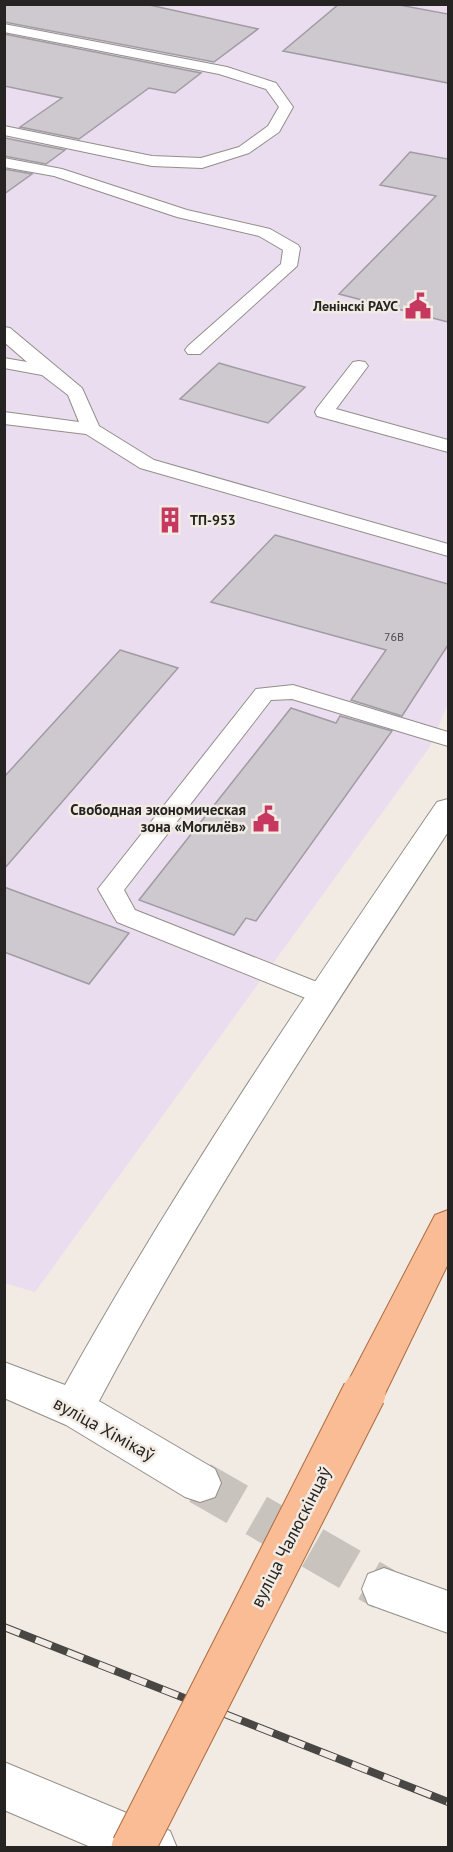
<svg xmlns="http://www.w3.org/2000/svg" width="453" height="1852" font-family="'PT Sans',sans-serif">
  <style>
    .industrial { fill: #eaddf0 }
    .building { fill: #cec8cf; stroke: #a19ba2; stroke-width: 1.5 }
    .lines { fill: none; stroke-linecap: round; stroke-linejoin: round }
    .minor-tunnel { stroke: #c8c3bd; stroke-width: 43; stroke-dasharray: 43 22; stroke-linecap: butt }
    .service-casing { stroke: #938e88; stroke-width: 2 }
    .minor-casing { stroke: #938e88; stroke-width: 2 }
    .primary-casing { stroke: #ad6a3f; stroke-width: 2 }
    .service { fill: #fff; fill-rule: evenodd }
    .minor { fill: #fff; fill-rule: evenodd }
    .primary { fill: #f9bc95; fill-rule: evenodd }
    .rail-casing { stroke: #494744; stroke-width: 8 }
    .rail { stroke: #f1ebe4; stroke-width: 6; stroke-dasharray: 17; stroke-linecap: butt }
    .primary-bridge-casing { stroke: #ad6a3f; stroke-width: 45; stroke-linecap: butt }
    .primary-bridge { stroke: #f9bc95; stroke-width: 43 }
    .labels { text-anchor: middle; stroke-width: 5; stroke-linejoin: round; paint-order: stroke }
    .number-label { font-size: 12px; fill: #504d4d }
    .far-poi-label { font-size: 14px; font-weight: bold; fill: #262422; stroke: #f1ebe4; text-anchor: end }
    .poi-label { font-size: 15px; font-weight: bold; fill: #262422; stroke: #f1ebe4; text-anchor: end }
    .near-street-label { font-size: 18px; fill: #262422; stroke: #f1ebe4 }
  </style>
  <rect width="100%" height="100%" fill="#f1ebe4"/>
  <!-- industrial -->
  <path class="industrial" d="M4 5H448V704L429 748 35 1292 4 1283Z"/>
  <!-- building -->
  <g class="building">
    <path d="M4 4H145L258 29 214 62 4 22Z"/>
    <path d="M339 4H394L448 14V83L283 51Z"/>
    <path d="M4 34 201 73 175 93 149 88 79 139 20 127 62 98 4 86Z"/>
    <path d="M4 138H5L65 150 46 164 4 156Z"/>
    <path d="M410 152 448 159V322L339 294 436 196 380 185Z"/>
    <path d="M4 169 32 174 4 194Z"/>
    <path d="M219 363 229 366 305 387 268 423 180 399Z"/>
    <path d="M275 535 448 584V645L402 716 351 700 386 650 211 602Z"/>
    <path d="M120 650 178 668 4 869V777Z"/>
    <path d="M291 708 336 723 340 716 392 731 256 921 246 918 234 935 139 900Z"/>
    <path d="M4 887 129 933 89 984 4 952Z"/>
  </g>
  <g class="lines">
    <!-- minor-tunnel -->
    <path class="minor-tunnel" d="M200 1483 384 1589"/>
    <!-- service casing -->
    <g class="service-casing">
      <g id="service">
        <path d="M4 24 227 67 276 83 293 107 279 132 249 153 202 168 152 166 4 135V126L152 156 201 158 239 147 268 126 279 107 266 89 219 74 4 32Z"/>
        <path d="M4 158 62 169 187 210 270 229 298 245 300 248 297 266 200 354H188L185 350 188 346 281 264 283 250 259 236 177 217 54 176 4 167Z"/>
        <path d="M4 327 10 328 82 388 99 426 154 460 448 544V556L140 468 86 434 4 424V412L79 422 68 395 42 375 4 368V358L27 362 4 342Z"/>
        <path d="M359 361 365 362 368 366 336 409 448 440V452L317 416 315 412 317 408 353 362Z"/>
        <path d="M293 685 448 732V746L292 699 271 700 124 890 135 910 332 988 336 995 332 1002 323 1005 117 922 98 889 256 689Z"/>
      </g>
    </g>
    <!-- minor casing -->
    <g class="minor-casing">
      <g id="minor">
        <path d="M448 799V832C326 1018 203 1205 99 1401L215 1469 221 1483 215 1497 200 1502 185 1497 66 1425 4 1398V1362L65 1385C177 1183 307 992 437 802Z"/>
        <path d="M384 1568 448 1591V1633L368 1604 362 1589 368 1574Z"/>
        <path d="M4 1762 170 1831 177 1848H93L4 1810Z"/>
      </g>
    </g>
    <!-- primary casing -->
    <g class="primary-casing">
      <path id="primary" d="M448 1210V1264L379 1406 364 1411 349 1406 343 1393 349 1380 435 1215Z"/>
    </g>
    <!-- service -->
    <use href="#service" class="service"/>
    <!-- minor -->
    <use href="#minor" class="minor"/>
    <!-- primary -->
    <use href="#primary" class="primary"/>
    <!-- rail casing -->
    <g class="rail-casing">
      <path id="rail" d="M4 1627 448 1802"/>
    </g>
    <!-- rail -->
    <use href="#rail" class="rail"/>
    <!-- primary-bridge casing -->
    <g class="primary-bridge-casing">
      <path id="primary-bridge" d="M133 1848 364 1393"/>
    </g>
    <!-- primary-bridge -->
    <use href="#primary-bridge" class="primary-bridge"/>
  </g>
  <!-- icons -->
  <defs>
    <g id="civic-bare" transform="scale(2.07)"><path d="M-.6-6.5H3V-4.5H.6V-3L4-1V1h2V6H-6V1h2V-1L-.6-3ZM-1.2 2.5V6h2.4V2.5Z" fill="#c73860" stroke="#f1ebe4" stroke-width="2.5" paint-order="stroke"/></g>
    <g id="building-bare" transform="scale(2.07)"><path d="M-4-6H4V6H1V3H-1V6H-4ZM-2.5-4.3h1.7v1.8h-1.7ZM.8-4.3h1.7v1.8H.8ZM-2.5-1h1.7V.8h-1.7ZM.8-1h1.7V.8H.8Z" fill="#c73860" stroke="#f1ebe4" stroke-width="2.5" paint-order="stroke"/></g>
  </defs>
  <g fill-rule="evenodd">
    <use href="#civic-bare" x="418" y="306"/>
    <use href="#building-bare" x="170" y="520"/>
    <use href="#civic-bare" x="266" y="819"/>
  </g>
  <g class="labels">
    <!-- number labels -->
    <g class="number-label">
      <text x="394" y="641">76В</text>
    </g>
    <!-- far-poi labels -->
    <g class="far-poi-label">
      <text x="398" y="311">Ленінскі РАУС</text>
      <text x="190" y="525" text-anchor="start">ТП-953</text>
    </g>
    <!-- poi labels -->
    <g class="poi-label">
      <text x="246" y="815">Свободная экономическая<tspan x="246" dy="17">зона «Могилёв»</tspan></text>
    </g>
    <!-- near-street labels -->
    <g class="near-street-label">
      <text transform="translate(104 1429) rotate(29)" y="6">вуліца Хімікаў</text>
      <text transform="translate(291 1537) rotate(-63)" y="6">вуліца Чалюскінцаў</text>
    </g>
  </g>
  <!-- border -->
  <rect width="453" height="1852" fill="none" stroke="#262422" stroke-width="12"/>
</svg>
